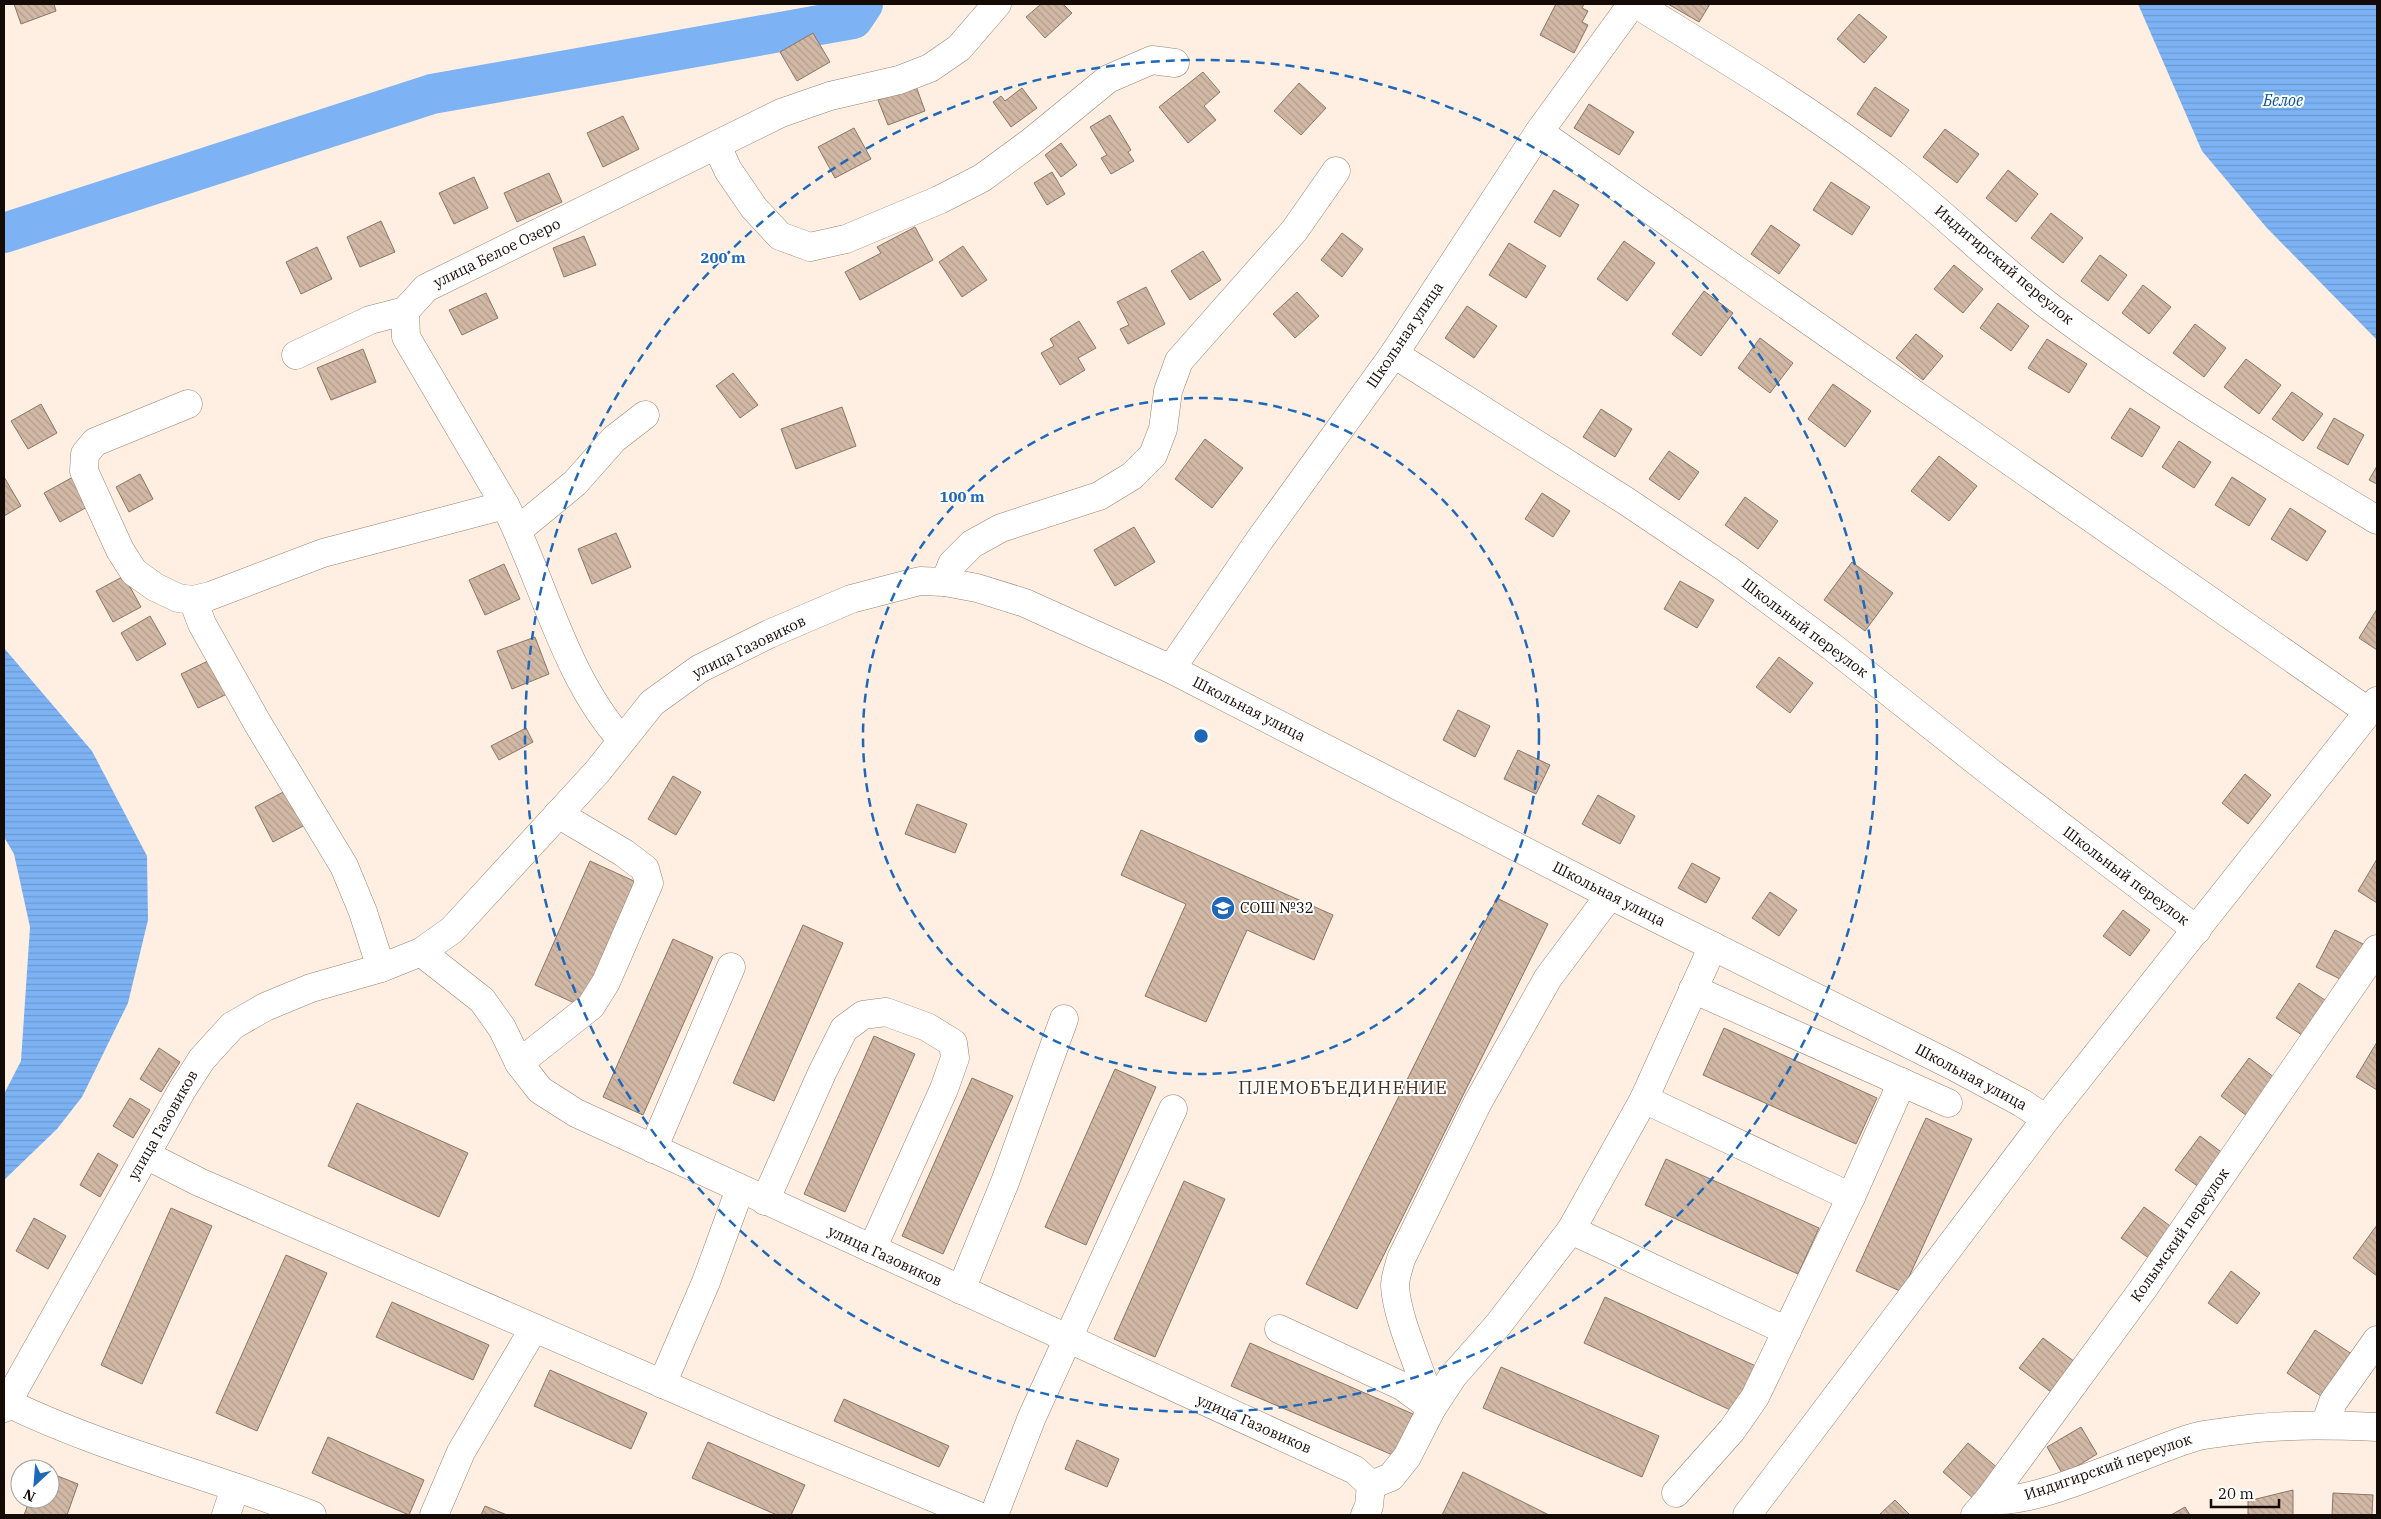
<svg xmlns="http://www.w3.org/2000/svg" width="2381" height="1519" font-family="'IBM Plex Serif',serif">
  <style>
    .water { fill: url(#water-rules) }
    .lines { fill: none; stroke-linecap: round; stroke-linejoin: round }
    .river { stroke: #7db3f4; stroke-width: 40 }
    .building { fill: url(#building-back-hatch); stroke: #8c7564 }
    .minor-casing { stroke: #9a8270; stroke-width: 29 }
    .minor { stroke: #fff; stroke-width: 28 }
    .ring { fill: none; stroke: #1f68b8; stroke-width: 2.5; stroke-dasharray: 9 6 }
    .labels { text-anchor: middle; stroke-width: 4; stroke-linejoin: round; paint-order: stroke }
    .street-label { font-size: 15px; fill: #140b06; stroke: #fff }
    .poi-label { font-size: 15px; fill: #140b06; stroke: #fff; text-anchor: start }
    .water-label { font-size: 16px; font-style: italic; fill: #0655a1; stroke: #fff }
    .quarter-label { font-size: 18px; letter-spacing: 1px; fill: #432f20; stroke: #fff }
    .centre { fill: #1f68b8; stroke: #fff; stroke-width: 2.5 }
    .ring-label { font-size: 15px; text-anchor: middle; font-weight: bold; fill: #1f68b8; stroke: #fff; stroke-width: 4; stroke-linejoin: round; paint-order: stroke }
  </style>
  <defs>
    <pattern id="water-rules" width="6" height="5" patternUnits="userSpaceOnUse" patternTransform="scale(1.25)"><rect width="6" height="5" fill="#7db3f4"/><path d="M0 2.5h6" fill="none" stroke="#6b99d0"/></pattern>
    <pattern id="building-back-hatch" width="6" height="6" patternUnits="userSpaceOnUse" patternTransform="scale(1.25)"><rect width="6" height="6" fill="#d1b8a5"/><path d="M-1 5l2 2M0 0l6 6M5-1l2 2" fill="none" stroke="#b39d8d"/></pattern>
  </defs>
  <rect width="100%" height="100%" fill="#ffefe3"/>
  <!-- water -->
  <g class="water">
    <path d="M2138 4H2377V340L2266 227 2202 151Z"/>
    <path d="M4 648 92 751 147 856 148 920 128 1003 82 1097 57 1129 4 1180V1094L21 1061 30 927 14 854 4 837Z"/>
  </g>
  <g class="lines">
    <!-- river -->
    <path class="river" d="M4 233 432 94 853 19 863 4"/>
  </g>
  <!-- building -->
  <g class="building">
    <path d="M14 4H54L56 11 21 24Z"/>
    <path d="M1041 4H1063L1072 13 1045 38 1026 17Z"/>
    <path d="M1556 4H1584L1582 8 1588 11 1582 22 1588 25 1574 53 1540 35Z"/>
    <path d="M1668 4H1710L1699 22Z"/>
    <path d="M1859 14 1887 37 1864 63 1837 39Z"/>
    <path d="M813 33 830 62 797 81 780 52Z"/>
    <path d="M1203 72 1220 92 1204 106 1216 120 1188 143 1159 107Z"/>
    <path d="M1299 83 1326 108 1301 135 1274 111Z"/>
    <path d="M916 86 925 111 888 125 878 100Z"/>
    <path d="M1875 87 1909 110 1891 137 1857 114Z"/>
    <path d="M1022 88 1037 108 1011 127 993 102 1001 96 1005 101Z"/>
    <path d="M1589 104 1634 132 1619 155 1574 128Z"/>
    <path d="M1110 115 1131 150 1128 152 1134 161 1111 174 1101 158 1107 155 1090 127Z"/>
    <path d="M623 116 639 149 603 167 587 133Z"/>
    <path d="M854 128 871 159 835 178 818 147Z"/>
    <path d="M1945 129 1979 154 1957 183 1923 157Z"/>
    <path d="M1061 143 1077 165 1061 177 1045 155Z"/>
    <path d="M2008 170 2038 194 2016 222 1986 198Z"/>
    <path d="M1052 172 1065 194 1047 205 1034 183Z"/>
    <path d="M549 173 562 202 517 222 504 193Z"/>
    <path d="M474 177 488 208 454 224 439 193Z"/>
    <path d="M1831 182 1870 207 1852 235 1813 210Z"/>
    <path d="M1554 190 1579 205 1560 237 1534 222Z"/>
    <path d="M2051 213 2083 238 2063 263 2031 238Z"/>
    <path d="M381 221 395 252 360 267 347 237Z"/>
    <path d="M1771 225 1800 245 1779 274 1751 254Z"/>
    <path d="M915 227 933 260 860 300 845 272 881 253 877 247Z"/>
    <path d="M1342 233 1363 249 1342 277 1321 260Z"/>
    <path d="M584 236 596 265 564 277 553 248Z"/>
    <path d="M1624 241 1655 263 1627 301 1597 279Z"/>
    <path d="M1509 243 1546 266 1526 298 1489 275Z"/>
    <path d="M963 246 987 280 962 297 939 262Z"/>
    <path d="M317 247 332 279 301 294 286 262Z"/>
    <path d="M1203 251 1221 280 1190 300 1171 271Z"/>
    <path d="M2100 255 2127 275 2108 301 2081 281Z"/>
    <path d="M1954 265 1983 289 1963 313 1934 289Z"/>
    <path d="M2143 285 2171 307 2149 334 2122 313Z"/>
    <path d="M1146 287 1165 324 1128 344 1120 329 1129 325 1117 302Z"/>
    <path d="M1704 291 1733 313 1701 356 1672 334Z"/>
    <path d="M1297 292 1319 316 1295 338 1273 314Z"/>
    <path d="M486 293 498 318 462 335 449 310Z"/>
    <path d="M1998 303 2029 326 2011 351 1980 328Z"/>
    <path d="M1467 306 1497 326 1474 358 1445 338Z"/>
    <path d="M1079 321 1096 348 1078 358 1085 370 1060 385 1041 353 1054 346 1050 339Z"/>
    <path d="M2195 324 2226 348 2204 377 2173 353Z"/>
    <path d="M1916 334 1943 356 1923 380 1896 358Z"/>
    <path d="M1760 338 1793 363 1770 393 1738 368Z"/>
    <path d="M2047 339 2087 364 2069 393 2028 368Z"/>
    <path d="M363 349 376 382 331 400 317 368Z"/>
    <path d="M2246 359 2281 385 2259 414 2224 387Z"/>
    <path d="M733 373 758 405 740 418 716 386Z"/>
    <path d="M1833 384 1871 411 1845 447 1808 419Z"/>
    <path d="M2292 392 2323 414 2303 441 2272 419Z"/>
    <path d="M41 404 57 433 28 449 11 421Z"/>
    <path d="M842 407 856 446 796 469 781 429Z"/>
    <path d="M2130 408 2160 427 2142 457 2111 438Z"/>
    <path d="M1601 409 1632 429 1615 457 1583 437Z"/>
    <path d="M2334 418 2364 435 2348 465 2317 448Z"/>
    <path d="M1205 439 1243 468 1212 508 1175 479Z"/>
    <path d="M2179 441 2211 462 2194 488 2162 467Z"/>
    <path d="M1669 451 1699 472 1679 500 1649 479Z"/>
    <path d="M1939 456 1977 486 1949 521 1911 491Z"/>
    <path d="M2377 466V484L2369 480Z"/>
    <path d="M140 474 153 499 129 512 116 487Z"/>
    <path d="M4 477 21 506 4 516Z"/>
    <path d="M73 477 89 506 60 522 44 493Z"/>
    <path d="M2232 477 2266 499 2249 526 2215 505Z"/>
    <path d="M1542 493 1570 511 1553 537 1525 519Z"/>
    <path d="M1745 497 1778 521 1758 549 1725 525Z"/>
    <path d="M2290 508 2326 531 2307 561 2271 539Z"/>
    <path d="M1134 527 1155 562 1115 586 1094 550Z"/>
    <path d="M616 533 631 567 592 584 578 549Z"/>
    <path d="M1852 562 1893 593 1865 631 1824 600Z"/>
    <path d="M504 564 520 599 485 615 469 580Z"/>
    <path d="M124 576 141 607 113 622 96 591Z"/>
    <path d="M1680 581 1714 600 1697 628 1664 609Z"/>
    <path d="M2377 609V650L2359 638Z"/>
    <path d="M150 616 166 644 137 661 121 633Z"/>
    <path d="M535 637 549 674 512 689 497 651Z"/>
    <path d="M1779 657 1813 683 1790 713 1756 687Z"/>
    <path d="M210 660 227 694 198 708 181 674Z"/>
    <path d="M1458 710 1490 726 1475 757 1443 740Z"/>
    <path d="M526 728 533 742 499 760 491 746Z"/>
    <path d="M1518 750 1550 765 1536 794 1504 779Z"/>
    <path d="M2245 774 2271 795 2248 824 2222 803Z"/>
    <path d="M673 776 701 792 676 835 648 819Z"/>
    <path d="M287 790 305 825 273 842 255 807Z"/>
    <path d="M1598 795 1635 816 1620 844 1582 824Z"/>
    <path d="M917 804 967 824 955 853 905 834Z"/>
    <path d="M1141 830 1333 915 1314 960 1247 930 1206 1022 1145 996 1186 904 1121 875Z"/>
    <path d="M2377 859V903L2358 891Z"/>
    <path d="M590 861 636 882 581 1006 535 985Z"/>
    <path d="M1692 863 1720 878 1706 903 1678 888Z"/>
    <path d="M1770 892 1797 910 1779 936 1752 918Z"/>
    <path d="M1497 898 1548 924 1357 1309 1306 1284Z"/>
    <path d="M2123 910 2150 930 2130 956 2103 936Z"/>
    <path d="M803 925 843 943 774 1101 733 1083Z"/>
    <path d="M2335 930 2367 946 2348 983 2316 967Z"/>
    <path d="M673 939 713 957 643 1115 603 1097Z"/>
    <path d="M2299 983 2331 1004 2308 1039 2276 1018Z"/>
    <path d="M1724 1028 1877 1098 1856 1144 1703 1075Z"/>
    <path d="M874 1036 915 1054 845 1212 804 1194Z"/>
    <path d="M2377 1042V1090L2356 1077Z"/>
    <path d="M159 1048 180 1062 161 1092 140 1079Z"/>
    <path d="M2249 1058 2279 1081 2251 1119 2221 1096Z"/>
    <path d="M1115 1069 1156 1087 1086 1245 1045 1227Z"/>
    <path d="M972 1078 1013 1096 943 1254 902 1236Z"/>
    <path d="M130 1098 150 1110 133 1138 113 1126Z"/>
    <path d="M357 1103 468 1153 439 1217 328 1166Z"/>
    <path d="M1926 1118 1972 1139 1902 1292 1856 1271Z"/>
    <path d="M2200 1136 2228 1157 2203 1190 2175 1170Z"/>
    <path d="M98 1153 118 1165 100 1197 80 1185Z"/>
    <path d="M1666 1159 1819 1228 1798 1274 1645 1205Z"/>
    <path d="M1184 1181 1225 1199 1155 1357 1114 1339Z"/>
    <path d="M2144 1207 2173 1228 2150 1259 2121 1238Z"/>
    <path d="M171 1208 212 1226 142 1384 101 1365Z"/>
    <path d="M34 1218 66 1236 48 1269 16 1251Z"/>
    <path d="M2377 1225V1276L2353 1258Z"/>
    <path d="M286 1255 327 1273 257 1431 216 1413Z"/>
    <path d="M2231 1271 2260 1293 2237 1324 2208 1303Z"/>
    <path d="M1605 1297 1758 1367 1737 1413 1584 1343Z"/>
    <path d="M392 1302 489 1345 473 1380 376 1337Z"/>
    <path d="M2315 1330 2355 1356 2327 1400 2287 1373Z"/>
    <path d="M2043 1338 2075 1362 2051 1392 2019 1368Z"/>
    <path d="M1250 1343 1413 1414 1395 1456 1231 1386Z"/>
    <path d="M1501 1367 1659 1436 1642 1477 1483 1408Z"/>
    <path d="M550 1370 647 1413 631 1449 534 1406Z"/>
    <path d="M844 1399 949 1446 939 1467 834 1421Z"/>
    <path d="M2081 1427 2097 1454 2063 1475 2047 1447Z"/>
    <path d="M328 1437 424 1480 409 1515 312 1473Z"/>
    <path d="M1077 1440 1119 1459 1107 1487 1065 1469Z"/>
    <path d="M708 1442 805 1485 791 1515H777L692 1478Z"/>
    <path d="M1968 1443 1999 1469 1974 1499 1943 1472Z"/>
    <path d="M1463 1472 1549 1515H1442Z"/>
    <path d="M50 1473 78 1484 67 1515H24L30 1499H50Z"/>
    <path d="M2293 1490V1515H2248V1501Z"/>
    <path d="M2333 1493 2373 1495 2372 1515H2332Z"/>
    <path d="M1895 1500 1910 1515H1879Z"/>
    <path d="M485 1506 507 1515H481Z"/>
    <path d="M2185 1507 2190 1515H2171Z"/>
  </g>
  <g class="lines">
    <!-- minor casing -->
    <g class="minor-casing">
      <g id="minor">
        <path d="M1636 4C1725 59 1815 112 1897 177 1953 221 2003 273 2061 315 2162 390 2269 455 2377 520"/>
        <path d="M1539 132 2369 712"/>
        <path d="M717 146 728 170 754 208 780 236 810 247 846 239 939 200 982 178 1031 142 1108 79 1152 60 1175 63"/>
        <path d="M1394 354 1626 501 1727 569 1831 646 1990 772 2197 930"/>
        <path d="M296 355 370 320 405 311"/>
        <path d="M188 404 95 442 85 454 84 471 120 550 134 572 155 587 178 598 193 600 210 596 323 553 505 505"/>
        <path d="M518 530 575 483 614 439 645 415"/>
        <path d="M945 582 952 564 972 544 1001 528 1099 496 1132 476 1153 455 1163 429 1168 391 1179 361 1294 231 1336 171"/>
        <path d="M193 600 202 624 258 724 344 866 363 912 381 968"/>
        <path d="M1171 669 1261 538 1394 354 1539 132 1632 4"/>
        <path d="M622 740C565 678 543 580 505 505L406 337 405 311 426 288 781 113 830 96 899 80 930 68 959 48 997 4"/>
        <path d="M421 952 482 1000 502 1028 519 1063 540 1090 576 1113 1355 1470 1371 1485 1369 1506 1365 1515"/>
        <path d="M1693 989 1948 1103"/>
        <path d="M519 1063 591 1006 606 982 649 883 645 869 624 853 558 814"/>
        <path d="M1644 1099 1851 1197"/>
        <path d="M653 1149 731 967"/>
        <path d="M146 1155 199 1182 764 1428 976 1515"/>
        <path d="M765 1201 822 1073 844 1029 863 1015 886 1012 927 1027 953 1043 955 1058 944 1089 872 1249"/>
        <path d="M1571 1230 1787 1331"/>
        <path d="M961 1290 1005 1182 1064 1019"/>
        <path d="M1279 1329 1402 1386 1432 1408C1422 1371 1397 1321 1395 1286 1395 1277 1399 1267 1401 1259L1478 1102 1548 978 1610 895"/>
        <path d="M662 1384 706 1282 740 1189"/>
        <path d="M6 1402C104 1450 211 1475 312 1515"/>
        <path d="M4 1408 182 1090 202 1059 232 1026 265 1007 311 988 381 968 421 952 452 930 597 772 652 703 699 669 769 634 851 599 920 581 945 582 977 588 1025 603 1171 669 1610 895 1953 1066 2022 1103 2046 1119"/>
        <path d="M2325 1425 2333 1402 2377 1340"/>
        <path d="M1371 1485 1391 1477 1407 1457 1432 1408 1453 1376 1498 1325 1571 1230 1644 1099 1713 946"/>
        <path d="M1676 1493 1732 1430 1755 1397 1851 1197 1902 1082"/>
        <path d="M1989 1499C2033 1508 2144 1452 2192 1438 2202 1434 2214 1434 2225 1432 2276 1424 2326 1425 2377 1427"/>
        <path d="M226 1515 235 1488"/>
        <path d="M434 1515 461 1452 534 1328"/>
        <path d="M994 1515 1032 1417 1173 1109"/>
        <path d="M1747 1515 2046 1119 2377 701"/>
        <path d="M1975 1515 1989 1499 2143 1289 2377 949"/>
      </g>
    </g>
    <!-- minor -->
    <use href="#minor" class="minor"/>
  </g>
  <!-- distance rings -->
  <g class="ring">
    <circle cx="1201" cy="736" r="338"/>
    <circle cx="1201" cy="736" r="676"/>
  </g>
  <!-- icons -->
  <defs>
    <g id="school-disc" transform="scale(1.25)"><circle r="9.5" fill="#1f68b8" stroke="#fff"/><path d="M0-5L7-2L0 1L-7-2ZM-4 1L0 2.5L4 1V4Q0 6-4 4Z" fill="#fff"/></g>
  </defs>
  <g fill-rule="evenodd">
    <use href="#school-disc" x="1223" y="908"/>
  </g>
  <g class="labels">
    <!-- street labels -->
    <g class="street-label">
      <text transform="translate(497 253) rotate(-26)" y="5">улица Белое Озеро</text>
      <text transform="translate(2004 265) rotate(40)" y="5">Индигирский переулок</text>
      <text transform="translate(1405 335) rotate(-56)" y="5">Школьная улица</text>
      <text transform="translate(1805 628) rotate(37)" y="5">Школьный переулок</text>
      <text transform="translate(749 647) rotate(-26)" y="5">улица Газовиков</text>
      <text transform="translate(1249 709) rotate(27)" y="5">Школьная улица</text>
      <text transform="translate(2126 876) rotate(37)" y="5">Школьный переулок</text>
      <text transform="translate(1609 894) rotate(27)" y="5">Школьная улица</text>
      <text transform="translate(1971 1077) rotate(28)" y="5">Школьная улица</text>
      <text transform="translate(163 1125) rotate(-60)" y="5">улица Газовиков</text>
      <text transform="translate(2180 1235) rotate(-55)" y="5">Колымский переулок</text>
      <text transform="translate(885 1256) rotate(25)" y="5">улица Газовиков</text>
      <text transform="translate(1254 1424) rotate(24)" y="5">улица Газовиков</text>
      <text transform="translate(2108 1467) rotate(-19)" y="5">Индигирский переулок</text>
    </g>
    <!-- poi labels -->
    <g class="poi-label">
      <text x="1240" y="913">СОШ №32</text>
    </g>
    <!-- water labels -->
    <g class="water-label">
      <text x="2283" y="106">Белое</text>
    </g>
    <!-- quarter labels -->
    <g class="quarter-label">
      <text x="1343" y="1094">ПЛЕМОБЪЕДИНЕНИЕ</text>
    </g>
  </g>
  <circle cx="1201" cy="736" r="8" class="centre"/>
  <g class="ring-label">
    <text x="723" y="263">200 m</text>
    <text x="962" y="502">100 m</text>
  </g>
  <!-- border -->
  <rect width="2381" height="1519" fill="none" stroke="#140b06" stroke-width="10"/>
  <!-- north arrow -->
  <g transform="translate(35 1484) rotate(206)"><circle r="24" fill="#ffffff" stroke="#a19d9b"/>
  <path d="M0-4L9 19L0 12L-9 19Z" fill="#1f68b8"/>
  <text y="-8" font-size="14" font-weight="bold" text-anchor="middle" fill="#140b06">N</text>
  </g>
  <!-- scale -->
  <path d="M2211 1499v8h68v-8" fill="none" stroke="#140b06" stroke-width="2.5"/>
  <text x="2218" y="1499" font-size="15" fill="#140b06" stroke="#ffffff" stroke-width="4" paint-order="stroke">20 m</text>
</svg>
